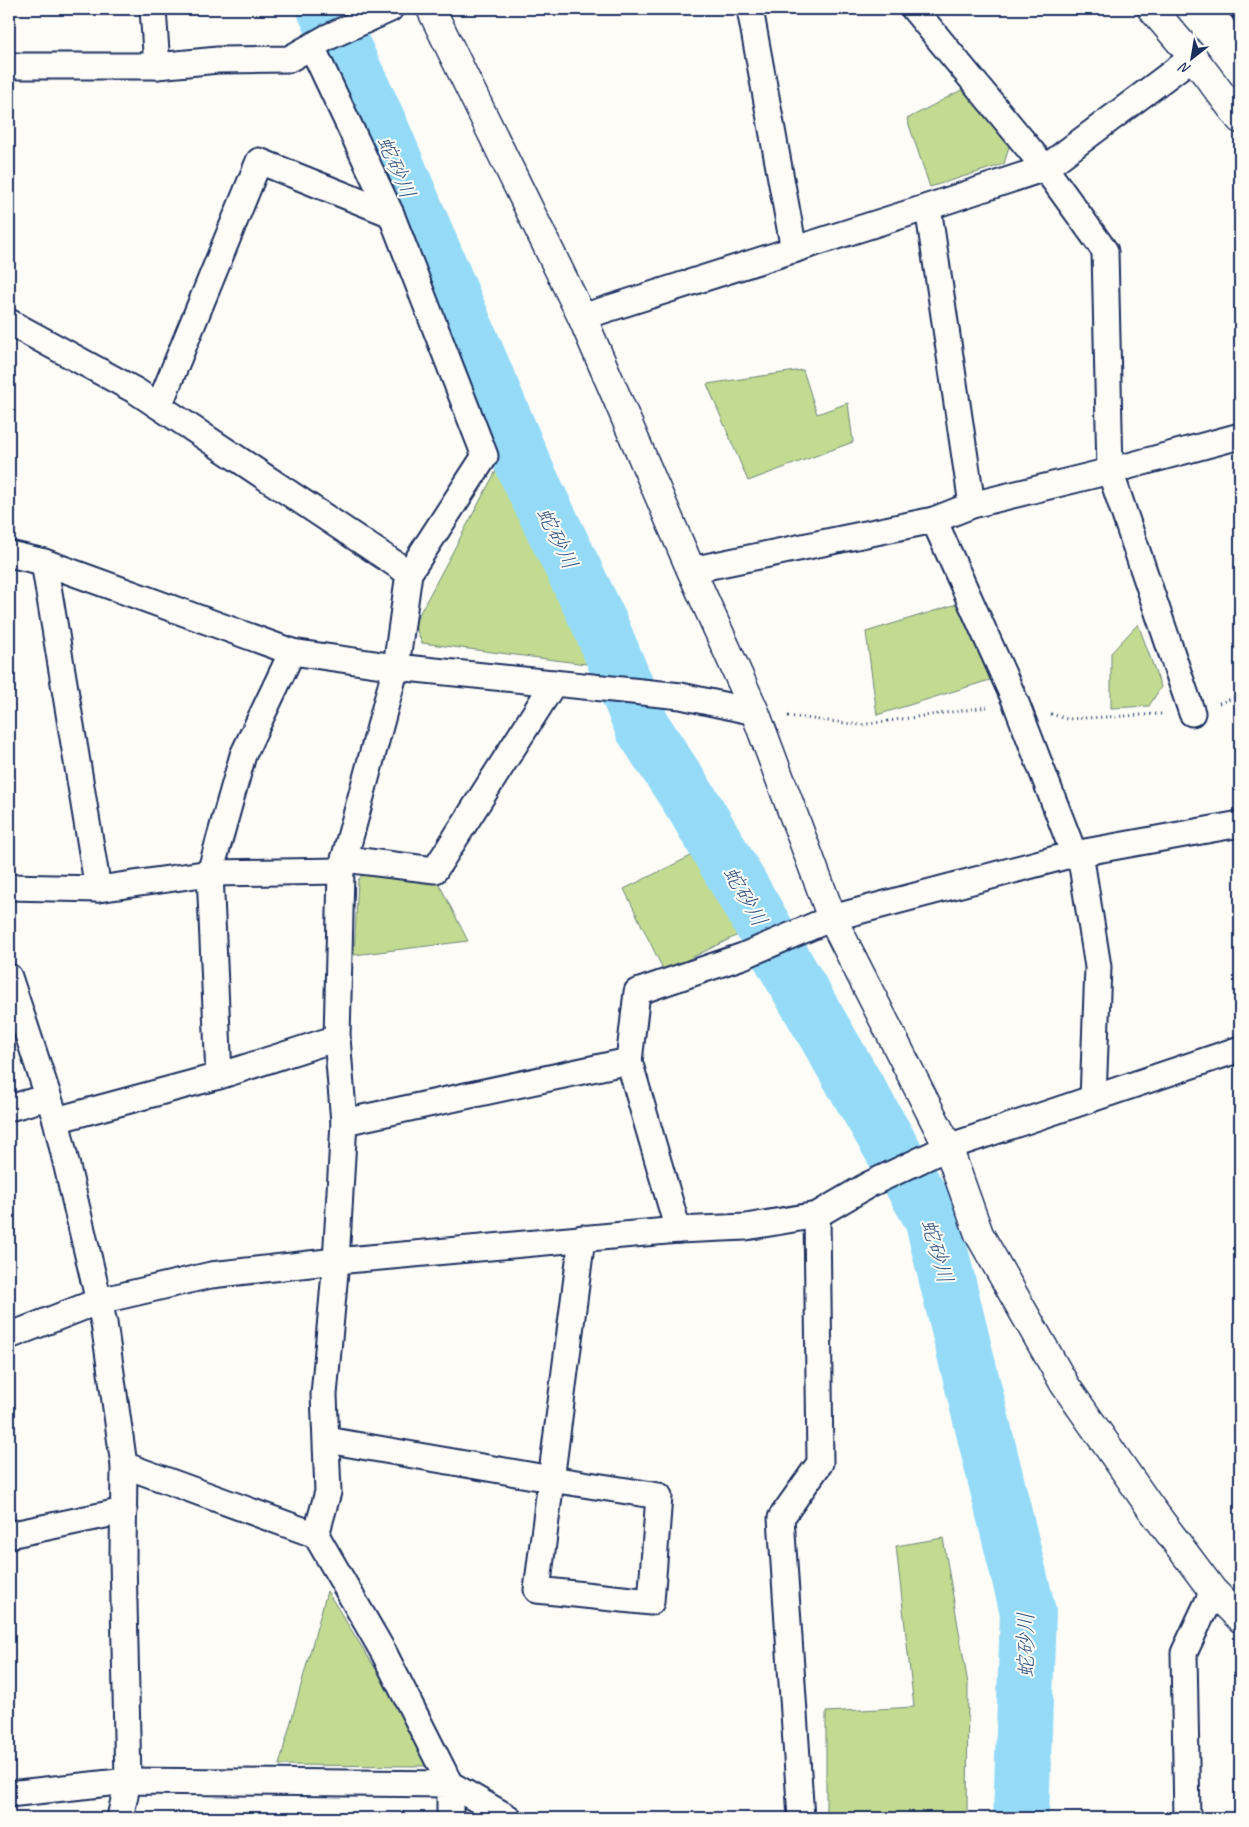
<svg xmlns="http://www.w3.org/2000/svg" width="1249" height="1827" font-family="Caveat,'Klee One',sans-serif">
  <style>
    .green { fill: #c2db91; stroke: #6e8578 }
    .lines { fill: none; stroke-linecap: round; stroke-linejoin: round }
    .river { stroke: #95dbf8; stroke-width: 56 }
    .street-casing { stroke: #1b2f5e; stroke-width: 29 }
    .secondary-casing { stroke: #1b2f5e; stroke-width: 31 }
    .highway-casing { stroke: #1b2f5e; stroke-width: 31 }
    .path { stroke: #1b2f5e; stroke-width: 3; stroke-dasharray: 1 4; stroke-linecap: butt }
    .street { stroke: #fdfcf7; stroke-width: 25 }
    .secondary { stroke: #fdfcf7; stroke-width: 28 }
    .highway { stroke: #fdfcf7; stroke-width: 28 }
    .rail { stroke: #1b2f5e; stroke-width: 4 }
    .labels { text-anchor: middle; stroke-width: 4; stroke-linejoin: round; paint-order: stroke }
    .water-label { font-size: 22px; font-style: italic; fill: #3a5a84; stroke: #fdfcf7 }
  </style>
  <rect width="100%" height="100%" fill="#fdfcf7"/>
  <filter id="ink" filterUnits="userSpaceOnUse"><feTurbulence type="fractalNoise" baseFrequency=".02" numOctaves="2"/><feDisplacementMap in="SourceGraphic" scale="10" xChannelSelector="R" yChannelSelector="G"/><feConvolveMatrix kernelMatrix="1 2 1 2 8 2 1 2 1" color-interpolation-filters="sRGB"/></filter>
  <g filter="url(#ink)">
    <!-- green -->
    <g class="green">
      <path d="M965 88 1010 143 1004 164 930 187 907 119Z"/>
      <path d="M803 370 817 414 848 403 853 442 748 481 707 384Z"/>
      <path d="M497 469 594 665 422 643 414 624Z"/>
      <path d="M960 603 993 679 877 715 866 632Z"/>
      <path d="M1138 624 1161 687 1149 706 1111 708V653Z"/>
      <path d="M699 852 740 934 664 971 624 889Z"/>
      <path d="M366 871 437 880 468 941 354 955 358 880Z"/>
      <path d="M943 1538 968 1684 967 1818H826V1712L914 1707 896 1546Z"/>
      <path d="M327 1591 423 1745 425 1766 279 1765Z"/>
    </g>
    <g class="lines">
      <!-- river -->
      <path class="river" d="M325 9 379 124 526 471 599 622 643 728 695 808 932 1218 1028 1612 1021 1818"/>
      <!-- street casing -->
      <g class="street-casing">
        <g id="street">
          <path d="M153 9 157 66"/>
          <path d="M750 9 794 250"/>
          <path d="M914 9 1045 168 1105 251 1110 471 1192 713"/>
          <path d="M312 47 391 214 485 456 409 573 396 667 341 871 337 1038 344 1122 336 1261 324 1395 328 1492 316 1535 384 1653 450 1784 509 1818"/>
          <path d="M9 66H157L218 60 289 59 328 37 390 9"/>
          <path d="M928 207 972 505"/>
          <path d="M582 317 928 207 1045 168 1193 57"/>
          <path d="M9 322 136 391 409 573"/>
          <path d="M159 406 259 161 391 214"/>
          <path d="M934 520 1016 703 1074 854"/>
          <path d="M9 554 44 562 292 652 396 667 681 696 755 712"/>
          <path d="M44 562 98 889"/>
          <path d="M691 570 934 520 972 505 1110 471 1240 436"/>
          <path d="M1080 853 1098 967 1093 1098"/>
          <path d="M344 859 435 870 554 683"/>
          <path d="M9 887 98 889 210 873 341 871"/>
          <path d="M9 977 56 1120 104 1323 124 1465 123 1558 128 1781 120 1818"/>
          <path d="M219 1076 210 873 243 755 292 652"/>
          <path d="M9 1108 48 1097"/>
          <path d="M56 1120 219 1076 337 1038"/>
          <path d="M344 1122 629 1061"/>
          <path d="M678 1230 629 1061 637 992 743 956 832 918 1074 854 1240 824"/>
          <path d="M9 1336 99 1301 211 1275 336 1261 678 1230 746 1227 817 1215 870 1184 948 1147 1240 1049"/>
          <path d="M327 1440 551 1479 659 1496 651 1602 537 1590 582 1238"/>
          <path d="M124 1465 316 1535"/>
          <path d="M9 1535 124 1511"/>
          <path d="M9 1794 128 1781 450 1784V1818"/>
          <path d="M801 1818 781 1518 820 1463 817 1215"/>
          <path d="M1187 1818 1184 1653 1213 1591"/>
        </g>
      </g>
      <!-- secondary casing -->
      <g class="secondary-casing">
        <path id="secondary" d="M431 9 582 317 691 570 755 712 832 918 948 1147 979 1234 1065 1385 1150 1507 1213 1591 1240 1618"/>
      </g>
      <!-- highway casing -->
      <g class="highway-casing">
        <path id="highway" d="M1152 9 1193 57 1240 119"/>
      </g>
      <!-- path -->
      <g class="path">
        <path d="M1219 703 1240 696"/>
        <path d="M1051 714 1067 719 1162 714"/>
        <path d="M788 716 860 725 987 707"/>
      </g>
      <!-- street -->
      <use href="#street" class="street"/>
      <!-- secondary -->
      <use href="#secondary" class="secondary"/>
      <!-- highway -->
      <use href="#highway" class="highway"/>
      <!-- rail -->
      <g class="rail">
        <path d="M1227 9 1240 26"/>
        <path d="M1239 9 1240 10"/>
      </g>
    </g>
  </g>
  <g class="labels">
    <!-- water labels -->
    <g class="water-label">
      <text transform="translate(397 167) rotate(67)" y="8">蛇砂川</text>
      <text transform="translate(558 538) rotate(64)" y="8">蛇砂川</text>
      <text transform="translate(746 896) rotate(60)" y="8">蛇砂川</text>
      <text transform="translate(938 1251) rotate(74)" y="8">蛇砂川</text>
      <text transform="translate(1025 1645) rotate(-90)" y="8">蛇砂川</text>
    </g>
  </g>
  <!-- margin -->
  <rect width="1249" height="1827" fill="none" stroke="#fdfcf7" stroke-width="30"/>
  <rect x="15" y="15" width="1219" height="1797" fill="none" stroke="#1b2f5e" stroke-width="2" filter="url(#ink)"/>
  <!-- north arrow -->
  <g transform="translate(1192 58) rotate(211)" stroke="#fdfcf7" stroke-width="4" paint-order="stroke">
  <path d="M0-4L9 19L0 12L-9 19Z" fill="#1b2f5e"/>
  <text y="-8" font-size="14" font-weight="bold" text-anchor="middle" fill="#1b2f5e">N</text>
  </g>
</svg>
